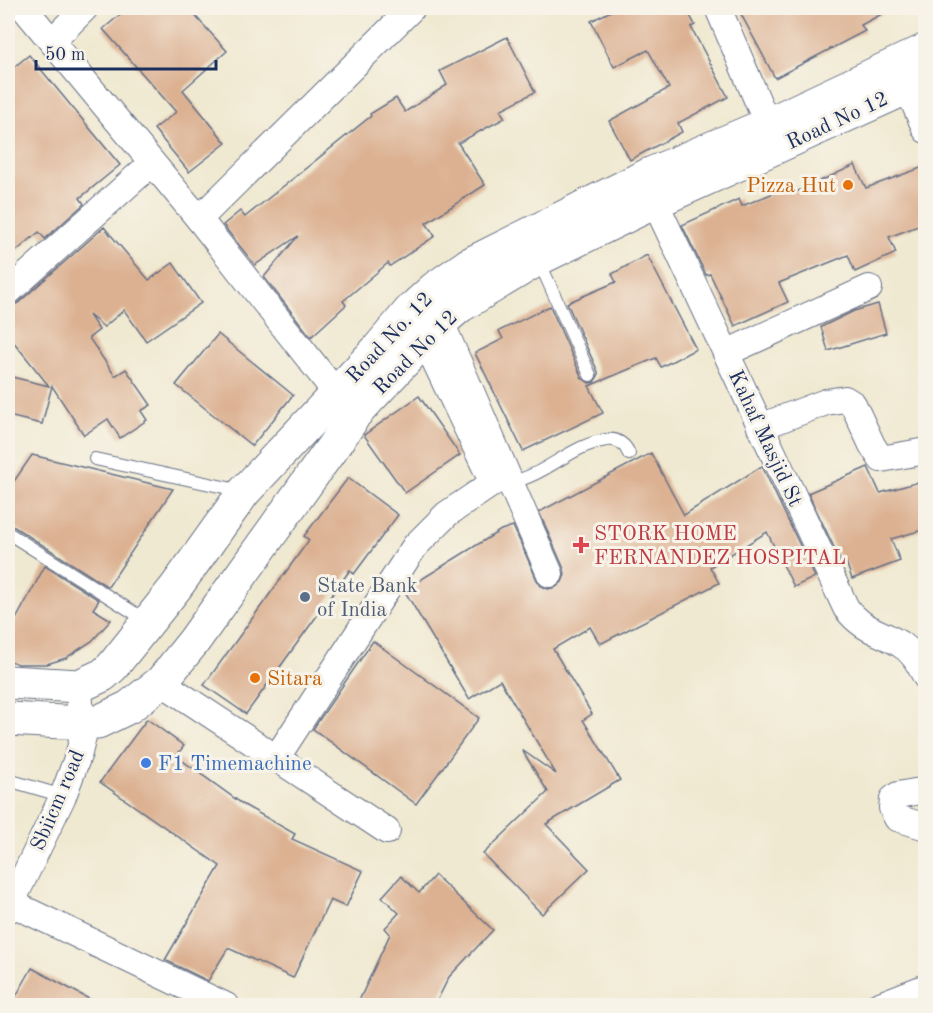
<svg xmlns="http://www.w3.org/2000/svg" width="933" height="1013" font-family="'Old Standard TT',serif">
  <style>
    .building { fill: #dcb192 }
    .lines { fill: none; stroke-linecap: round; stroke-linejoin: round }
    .lane-casing { stroke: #667086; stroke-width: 14 }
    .street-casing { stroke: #667086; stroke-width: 28 }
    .secondary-casing { stroke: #667086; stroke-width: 35 }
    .lane { stroke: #fff; stroke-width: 12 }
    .street { stroke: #fff; stroke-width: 26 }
    .secondary { stroke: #fff; stroke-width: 33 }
    .food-dot { fill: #e8710a; stroke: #f7f3e8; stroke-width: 2 }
    .health-dot { fill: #e0444e; stroke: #f7f3e8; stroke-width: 2 }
    .service-dot { fill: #5c6f8a; stroke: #f7f3e8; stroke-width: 2 }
    .shop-dot { fill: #3f7fe0; stroke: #f7f3e8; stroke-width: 2 }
    .labels { text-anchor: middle; stroke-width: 6; stroke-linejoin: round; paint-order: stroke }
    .street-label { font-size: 21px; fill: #1b2f5e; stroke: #f7f3e8 }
    .food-label { font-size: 21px; fill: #c56008; stroke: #f7f3e8; text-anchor: end }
    .health-label { font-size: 21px; fill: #be3a42; stroke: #f7f3e8; text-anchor: start }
    .service-label { font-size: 21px; fill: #4e5e75; stroke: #f7f3e8; text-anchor: start }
    .shop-label { font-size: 21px; fill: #366cbe; stroke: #f7f3e8; text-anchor: start }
  </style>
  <rect width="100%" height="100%" fill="#f7f3e8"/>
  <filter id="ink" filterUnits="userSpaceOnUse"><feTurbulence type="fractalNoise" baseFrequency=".0167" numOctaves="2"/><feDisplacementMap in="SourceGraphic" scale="12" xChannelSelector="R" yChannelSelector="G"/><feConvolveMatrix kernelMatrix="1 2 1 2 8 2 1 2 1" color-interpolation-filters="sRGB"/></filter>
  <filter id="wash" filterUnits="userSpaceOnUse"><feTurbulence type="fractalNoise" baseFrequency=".008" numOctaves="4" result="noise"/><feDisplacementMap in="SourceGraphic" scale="24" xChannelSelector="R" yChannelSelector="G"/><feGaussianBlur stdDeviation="1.35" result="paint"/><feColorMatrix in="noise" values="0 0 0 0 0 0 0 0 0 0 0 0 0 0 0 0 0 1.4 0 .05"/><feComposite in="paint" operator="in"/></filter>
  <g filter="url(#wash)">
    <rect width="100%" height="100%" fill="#f0e9d1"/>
    <g id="blocks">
      <!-- building -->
      <g class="building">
        <path d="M128 8H188L227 51 183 90 226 143 189 172 154 129 176 112 103 29Z"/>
        <path d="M617 8H686L695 25 691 27 728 97 678 123 682 132 630 160 609 121 669 88 648 50 614 67 591 21Z"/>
        <path d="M752 8H893L861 25 865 31 775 78 741 14Z"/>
        <path d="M507 37 535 92 500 110 505 118 458 143 485 185 426 223 435 236 390 266 388 263 343 301 346 305 311 337 264 277 298 236 255 265 223 225 240 211 245 217 371 116 370 114 396 98 405 112 447 85 440 71Z"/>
        <path d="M29 55 120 165 80 198 84 204 45 239 39 232 8 258V72Z"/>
        <path d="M855 165 866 188 926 166V223L889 237 896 253 855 272 848 255 779 283 788 302 735 326 710 274 706 275 682 225 739 199 742 206 793 185 796 192Z"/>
        <path d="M104 227 149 280 173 263 201 303 146 341 124 310 104 327 89 315 99 330 89 338 115 376 126 369 151 405 141 411 147 420 120 438 108 419 84 435 52 386 42 424 8 416V376L49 386 8 335V307L18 303Z"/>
        <path d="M647 255 696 349 661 367 656 358 589 386 603 413 523 451 475 353 503 339 499 331 550 306 582 378 589 383 594 382 598 376V372L567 303 616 282 612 274Z"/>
        <path d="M878 304 886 333 828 351 821 327 854 311Z"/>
        <path d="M218 334 293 395 252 446 176 385Z"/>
        <path d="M419 396 460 455 405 493 364 435Z"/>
        <path d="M651 453 684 515 762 466 815 577 794 587 767 532 710 567 719 583 600 644 590 627 553 649 592 714 583 720 620 780 546 824 589 869 542 914 483 854 548 792 522 750 556 774 500 680 469 699 404 590 501 530 513 526 537 580 541 586 548 589 556 587 562 582 565 575 564 569 539 512Z"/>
        <path d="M32 455 173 489 108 587 8 523V490Z"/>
        <path d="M868 467 880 493 926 480V529L891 539 900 561 852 579 846 562 842 564 808 493Z"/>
        <path d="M348 478 398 515 354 574 350 570 246 714 204 685 309 540 304 536Z"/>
        <path d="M45 566 99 600 93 609 111 620 92 641 66 658 47 664H18L8 660V634Z"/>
        <path d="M373 641 479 718 416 804 313 729Z"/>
        <path d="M147 719 184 746 176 756 244 805 295 834 292 839 363 871 346 907 330 900 293 978 228 948 208 981 165 960 220 866 100 782Z"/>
        <path d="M435 875 493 930 449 977 435 1005H357L390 934 385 928 399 913 382 897 401 876 419 893Z"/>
        <path d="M32 968 100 1005H11Z"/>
      </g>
    </g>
  </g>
  <g filter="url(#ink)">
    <use href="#blocks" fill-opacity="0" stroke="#667086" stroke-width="1.5"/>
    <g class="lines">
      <!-- lane casing -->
      <g class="lane-casing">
        <g id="lane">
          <path d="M539 261 590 375"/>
          <path d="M95 459 242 491"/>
          <path d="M511 482C545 476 572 444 607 440 617 438 626 445 629 454"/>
          <path d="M8 533 147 621"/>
          <path d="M8 780 63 796"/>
        </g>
      </g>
      <!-- street casing -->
      <g class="street-casing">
        <g id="street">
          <path d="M24 8 199 219 348 408"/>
          <path d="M718 8 775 142"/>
          <path d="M52 41 85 8"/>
          <path d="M907 87 926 130"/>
          <path d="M655 202 846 608C864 631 877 630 900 644 913 651 919 664 926 677"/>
          <path d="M199 219 412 8"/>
          <path d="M8 292 152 163"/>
          <path d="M441 322 550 574"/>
          <path d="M425 340 489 475"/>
          <path d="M726 353 869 288"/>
          <path d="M760 427 826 402 845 399 853 404 872 445 881 459 926 451"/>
          <path d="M161 682 387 831"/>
          <path d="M277 757 415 546 447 514 493 483"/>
          <path d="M926 790 898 795 893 799 892 808 897 818 926 827"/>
          <path d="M11 903 226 1006"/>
          <path d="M8 910 63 796 79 753 84 732 81 722 79 686"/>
          <path d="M877 1006 926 987"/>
        </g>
      </g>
      <!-- secondary casing -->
      <g class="secondary-casing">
        <g id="secondary">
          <path d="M8 682 79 686 103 675 112 667 176 587 244 492 378 349 410 311 435 288 468 265 648 175 768 124 926 50"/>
          <path d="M8 719 62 722H98L129 707 161 682 194 641 349 424 354 415 441 322 460 306 538 259 655 202 926 79"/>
        </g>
      </g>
      <!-- lane -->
      <use href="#lane" class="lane"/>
      <!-- street -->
      <use href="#street" class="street"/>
      <!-- secondary -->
      <use href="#secondary" class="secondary"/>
    </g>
  </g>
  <!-- markers -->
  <g class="food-dot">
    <circle cx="848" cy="185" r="6"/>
    <circle cx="255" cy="678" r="6"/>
  </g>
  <path class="health-dot" d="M578 536h6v6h6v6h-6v6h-6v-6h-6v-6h6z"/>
  <circle class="service-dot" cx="305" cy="597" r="6"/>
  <circle class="shop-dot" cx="146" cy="763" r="6"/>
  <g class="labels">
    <!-- street labels -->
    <g class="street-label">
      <text transform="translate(837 120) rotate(-25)" y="7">Road No 12</text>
      <text transform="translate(389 337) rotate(-47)" y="7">Road No. 12</text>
      <text transform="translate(415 352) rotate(-45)" y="7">Road No 12</text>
      <text transform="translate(766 438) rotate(65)" y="7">Kahaf Masjid St</text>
      <text transform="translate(57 800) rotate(-67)" y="7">Sbiicm road</text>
    </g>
    <!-- food labels -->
    <g class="food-label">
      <text x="836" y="192">Pizza Hut</text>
      <text x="267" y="685" text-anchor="start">Sitara</text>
    </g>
    <!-- health labels -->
    <g class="health-label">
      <text x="594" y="540">STORK HOME<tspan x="594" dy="24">FERNANDEZ HOSPITAL</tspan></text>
    </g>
    <!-- service labels -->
    <g class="service-label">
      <text x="317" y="592">State Bank<tspan x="317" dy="24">of India</tspan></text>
    </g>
    <!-- shop labels -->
    <g class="shop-label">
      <text x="158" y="770">F1 Timemachine</text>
    </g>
  </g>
  <!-- margin -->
  <rect width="933" height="1013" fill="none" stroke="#f7f3e8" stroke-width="30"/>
  <!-- scale -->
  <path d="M36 60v9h180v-9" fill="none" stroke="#1b2f5e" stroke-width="3"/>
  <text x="45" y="60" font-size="18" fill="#1b2f5e" stroke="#f7f3e8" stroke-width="4.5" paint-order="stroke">50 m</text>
</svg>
